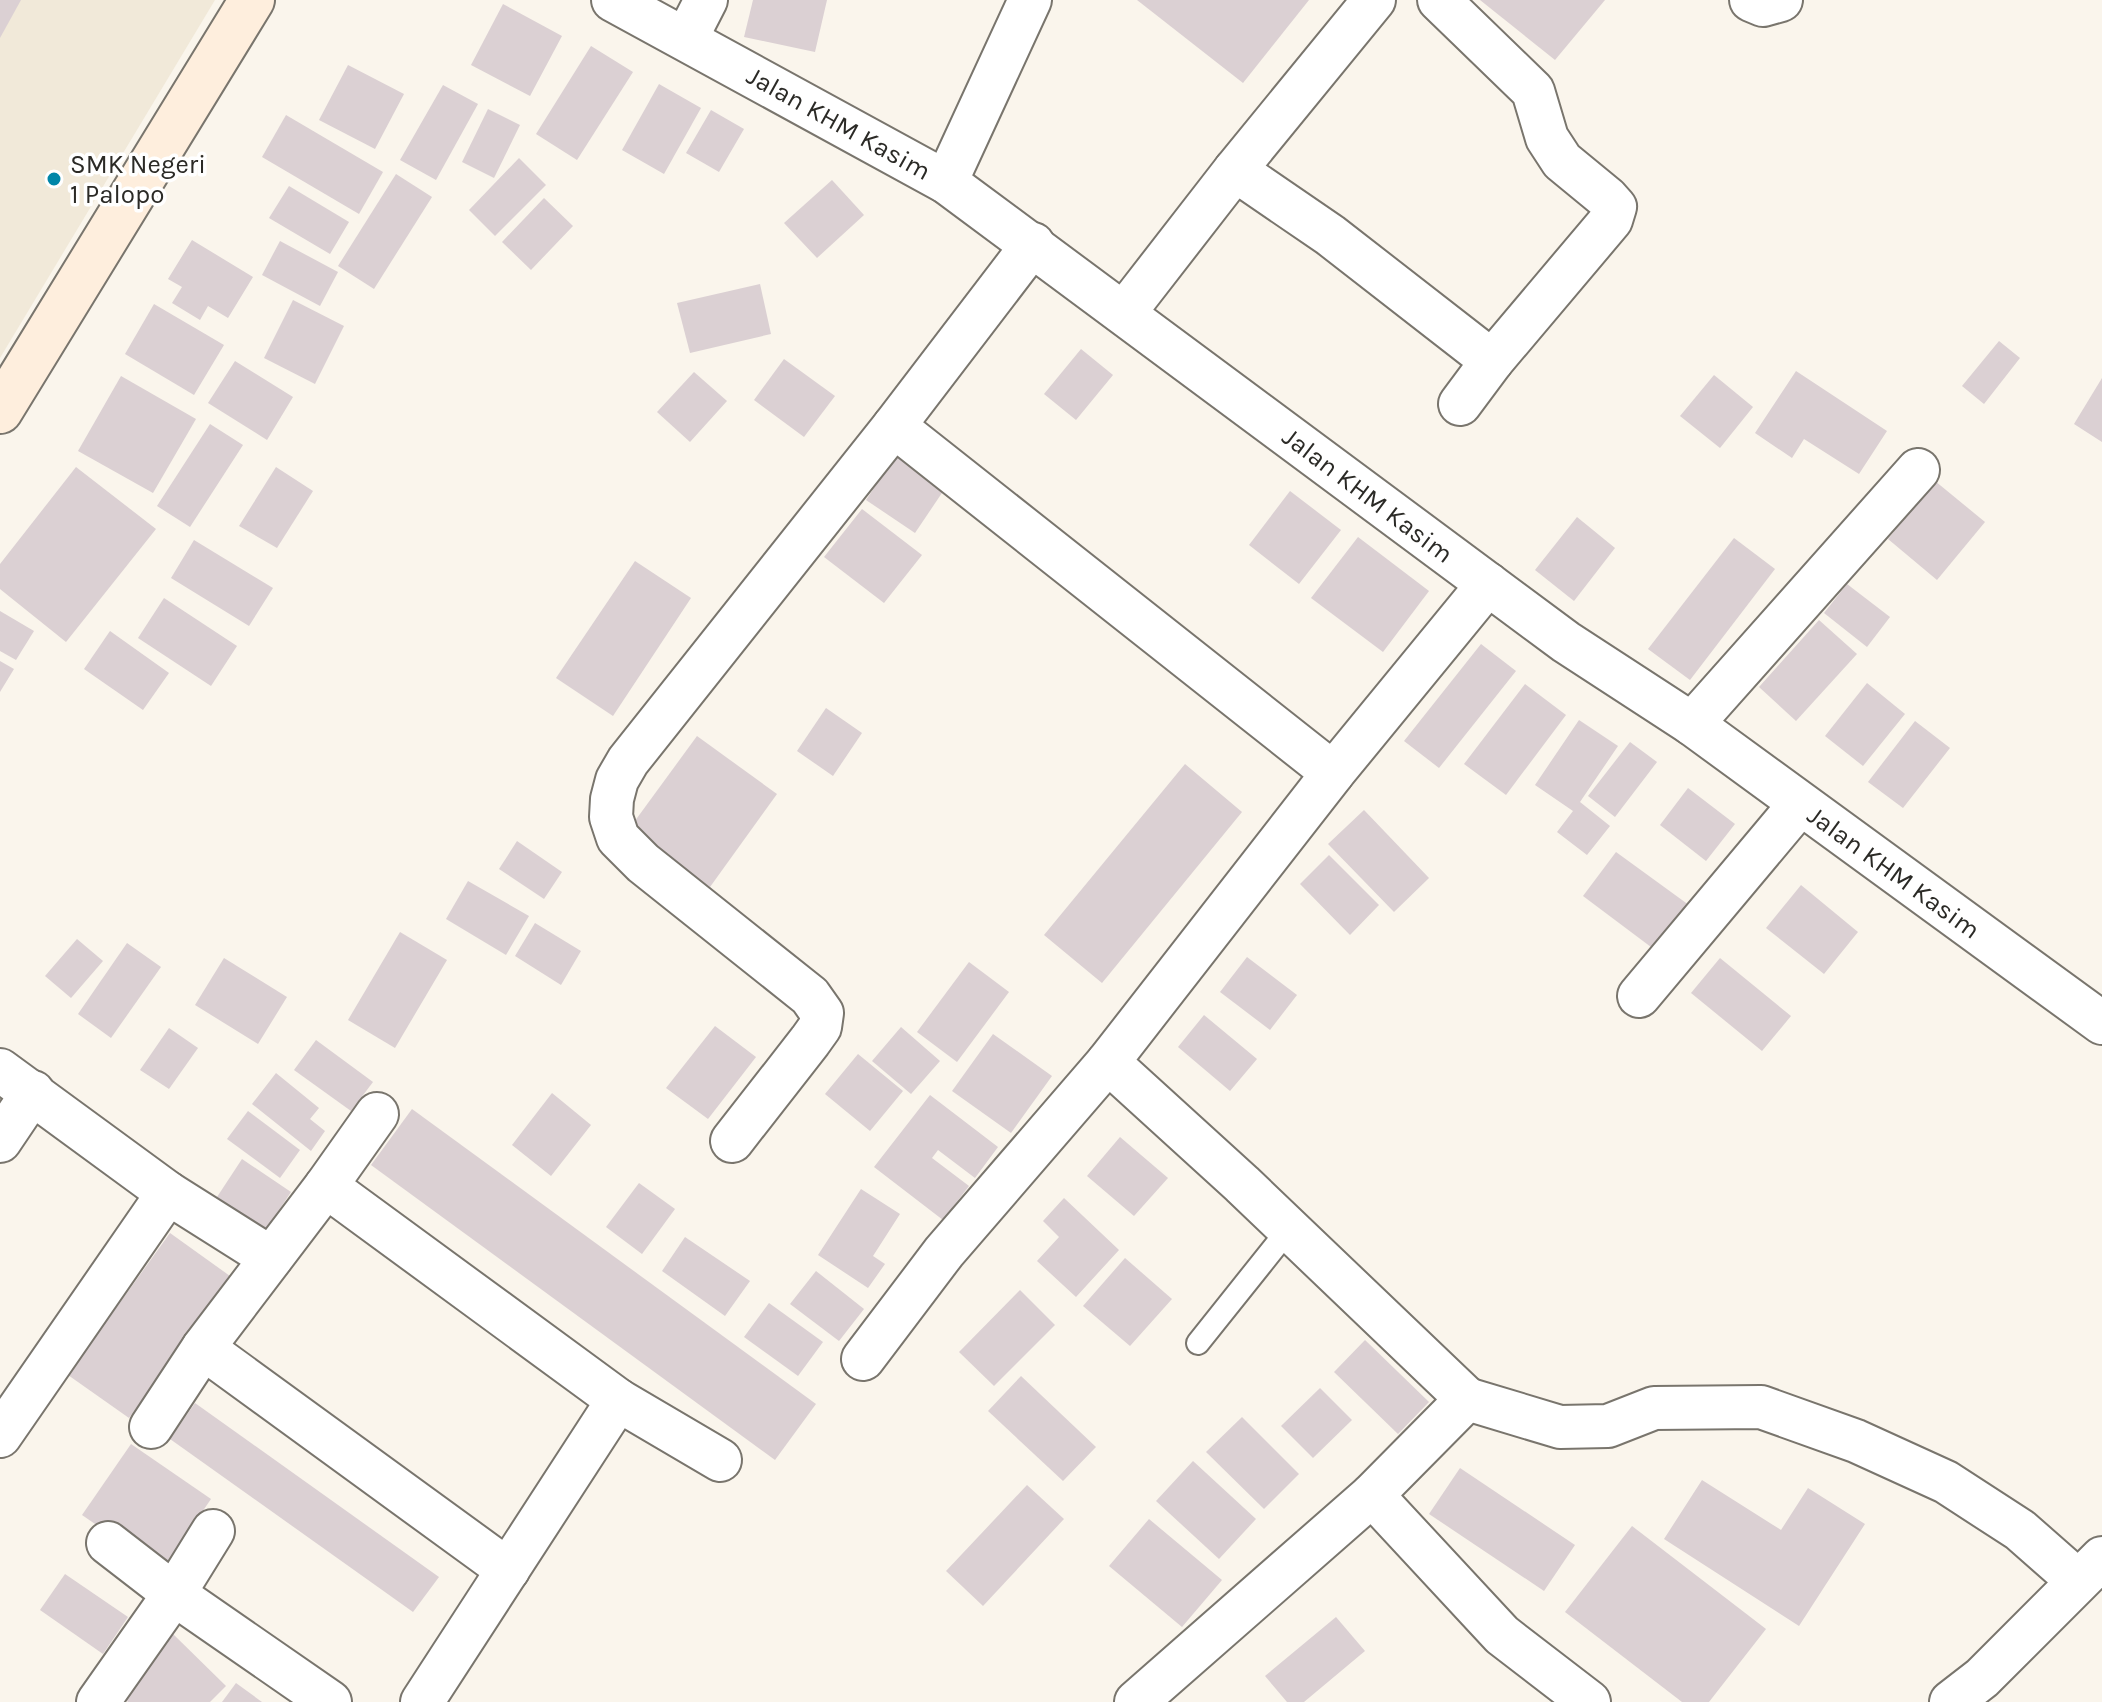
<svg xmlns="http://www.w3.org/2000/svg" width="2102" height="1702" font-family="Karla,sans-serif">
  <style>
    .built { fill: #f1e9d9 }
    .building { fill: #dbd0d3 }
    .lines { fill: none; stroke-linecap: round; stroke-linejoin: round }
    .lane-casing { stroke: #79756d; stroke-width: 26 }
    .street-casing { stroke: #79756d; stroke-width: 46 }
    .secondary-casing { stroke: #79756d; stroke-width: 48 }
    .lane { stroke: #fff; stroke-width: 22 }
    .street { stroke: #fff; stroke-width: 42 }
    .secondary { stroke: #feeedd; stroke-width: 44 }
    .poi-dot { fill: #0086a8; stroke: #fff; stroke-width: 3 }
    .labels { text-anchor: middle; stroke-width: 7; stroke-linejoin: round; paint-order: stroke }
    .street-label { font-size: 26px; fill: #2b2a26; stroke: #fff }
    .poi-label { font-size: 26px; fill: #2b2a26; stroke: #fff; text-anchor: start }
  </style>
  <rect width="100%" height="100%" fill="#faf5ec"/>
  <!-- built -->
  <path class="built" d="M0 0H215L0 358Z"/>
  <!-- building -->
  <g class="building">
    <path d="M0 0H21L0 38Z"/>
    <path d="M753 0H827L815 52 744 37Z"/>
    <path d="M1137 0H1309L1243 83Z"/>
    <path d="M1480 0H1605L1555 60Z"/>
    <path d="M503 4 562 36 530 96 471 65Z"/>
    <path d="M591 46 633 72 577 160 536 134Z"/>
    <path d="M348 65 404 94 375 149 319 120Z"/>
    <path d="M659 84 701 108 664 174 622 150Z"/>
    <path d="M443 85 478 104 436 180 400 160Z"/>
    <path d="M488 109 520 125 494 178 462 162Z"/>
    <path d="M711 110 744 129 719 172 686 153Z"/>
    <path d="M286 115 383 172 359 214 262 157Z"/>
    <path d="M519 158 546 185 495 236 469 210Z"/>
    <path d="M396 174 432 197 374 289 338 266Z"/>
    <path d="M832 180 864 215 817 258 784 223Z"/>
    <path d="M289 186 349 222 330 254 269 218Z"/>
    <path d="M544 198 573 226 531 270 502 242Z"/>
    <path d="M192 240 253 277 228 318 208 306 200 320 172 303 182 287 168 279Z"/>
    <path d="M280 241 338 272 320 306 262 275Z"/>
    <path d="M760 284 771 334 690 353 677 303Z"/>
    <path d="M293 300 344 326 315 384 264 358Z"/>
    <path d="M154 304 224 345 194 395 125 354Z"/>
    <path d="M1999 341 2020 358 1984 404 1962 386Z"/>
    <path d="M1081 349 1113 375 1076 420 1044 394Z"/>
    <path d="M784 359 835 396 804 437 754 400Z"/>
    <path d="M235 361 293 397 267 440 208 403Z"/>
    <path d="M1796 371 1887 431 1859 474 1804 439 1792 458 1755 433Z"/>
    <path d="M694 372 727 401 690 442 657 412Z"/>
    <path d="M1714 375 1753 407 1720 448 1680 416Z"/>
    <path d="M121 376 196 419 153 493 78 451Z"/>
    <path d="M2102 378V442L2074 424Z"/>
    <path d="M210 424 243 445 190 527 157 506Z"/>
    <path d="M898 452 948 484 915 533 866 500Z"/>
    <path d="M76 467 156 529 66 642 0 589V564Z"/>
    <path d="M276 467 313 491 277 548 239 526Z"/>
    <path d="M1935 481 1985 522 1937 580 1888 539Z"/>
    <path d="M1290 491 1341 530 1299 584 1249 545Z"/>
    <path d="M862 509 922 555 884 603 824 557Z"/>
    <path d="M1577 517 1615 548 1574 601 1535 570Z"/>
    <path d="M1358 537 1429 591 1383 652 1311 598Z"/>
    <path d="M1734 538 1775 569 1690 680 1648 649Z"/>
    <path d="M194 540 273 588 249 626 171 578Z"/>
    <path d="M635 561 691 598 613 716 556 678Z"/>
    <path d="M1847 584 1890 617 1867 647 1824 613Z"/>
    <path d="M164 598 237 646 211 686 138 638Z"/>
    <path d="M0 611 34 631 16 660 0 651Z"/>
    <path d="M1819 620 1857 654 1796 721 1759 687Z"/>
    <path d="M110 631 169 673 143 710 84 669Z"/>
    <path d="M1481 644 1516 671 1439 768 1404 741Z"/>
    <path d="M0 661 14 669 0 692Z"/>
    <path d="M1867 683 1905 714 1863 766 1825 736Z"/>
    <path d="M1525 684 1566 715 1506 795 1464 764Z"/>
    <path d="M826 708 862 733 833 776 797 751Z"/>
    <path d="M1579 720 1618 746 1580 802 1610 826 1587 855 1557 832 1573 811 1535 785Z"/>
    <path d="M1915 721 1950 748 1903 808 1868 782Z"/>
    <path d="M697 736 777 794 710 887 629 829Z"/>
    <path d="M1630 742 1657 762 1615 817 1588 796Z"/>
    <path d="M1185 764 1242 812 1102 983 1044 935Z"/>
    <path d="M1688 788 1735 824 1706 861 1660 825Z"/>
    <path d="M1364 810 1429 878 1394 912 1328 844Z"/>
    <path d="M517 841 562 872 544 899 499 869Z"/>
    <path d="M1616 852 1693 908 1659 953 1583 896Z"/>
    <path d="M1329 855 1379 905 1350 935 1300 884Z"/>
    <path d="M468 881 529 916 506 955 446 919Z"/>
    <path d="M1801 885 1858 932 1824 974 1766 928Z"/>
    <path d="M535 923 581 951 561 985 515 956Z"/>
    <path d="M400 932 447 960 395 1048 348 1020Z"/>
    <path d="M77 939 103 961 71 998 45 976Z"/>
    <path d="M127 943 161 967 111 1038 78 1014Z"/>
    <path d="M1247 957 1297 995 1270 1030 1220 992Z"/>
    <path d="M224 958 287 997 258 1044 195 1005Z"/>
    <path d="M1720 958 1791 1016 1762 1051 1691 993Z"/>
    <path d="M969 962 1009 992 957 1062 917 1032Z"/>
    <path d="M1204 1015 1257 1059 1230 1091 1178 1047Z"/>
    <path d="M715 1026 756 1057 708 1119 666 1088Z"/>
    <path d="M901 1027 940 1061 911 1094 872 1061Z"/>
    <path d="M169 1028 198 1048 169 1089 140 1070Z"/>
    <path d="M993 1034 1052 1076 1011 1133 952 1091Z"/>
    <path d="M316 1040 373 1082 351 1111 294 1070Z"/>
    <path d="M858 1054 903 1091 870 1131 825 1094Z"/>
    <path d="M276 1073 319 1108 310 1119 325 1131 311 1151 252 1104Z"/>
    <path d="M552 1093 591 1125 551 1176 512 1145Z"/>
    <path d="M930 1095 998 1147 975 1178 938 1150 932 1158 969 1186 943 1220 874 1167Z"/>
    <path d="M412 1109 816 1404 775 1460 371 1165Z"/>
    <path d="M248 1111 300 1150 280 1178 227 1139Z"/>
    <path d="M1120 1137 1168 1178 1134 1216 1087 1176Z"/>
    <path d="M242 1159 291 1192 266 1230 217 1197Z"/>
    <path d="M639 1183 675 1209 642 1254 606 1227Z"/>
    <path d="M861 1189 900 1214 873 1256 885 1264 868 1288 818 1255Z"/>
    <path d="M1064 1198 1119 1250 1076 1297 1037 1261 1059 1237 1043 1221Z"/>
    <path d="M170 1233 230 1276 129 1418 68 1375Z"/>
    <path d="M685 1237 750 1281 725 1316 662 1271Z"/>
    <path d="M1125 1258 1172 1299 1130 1346 1083 1306Z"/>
    <path d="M816 1271 864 1309 839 1341 790 1304Z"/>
    <path d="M1020 1290 1055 1325 994 1386 959 1352Z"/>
    <path d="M769 1303 823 1342 798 1376 744 1337Z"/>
    <path d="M1365 1340 1429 1402 1398 1434 1334 1372Z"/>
    <path d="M1021 1376 1096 1447 1063 1481 988 1411Z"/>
    <path d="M1320 1388 1352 1420 1313 1458 1281 1426Z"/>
    <path d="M195 1403 439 1577 413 1612 170 1439Z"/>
    <path d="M1242 1417 1299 1474 1264 1509 1206 1452Z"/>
    <path d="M131 1444 211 1499 162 1570 82 1515Z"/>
    <path d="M1193 1461 1256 1519 1219 1559 1156 1501Z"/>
    <path d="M1460 1468 1575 1545 1544 1591 1429 1514Z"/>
    <path d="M1702 1480 1781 1530 1808 1488 1865 1524 1799 1626 1664 1539Z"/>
    <path d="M1027 1485 1064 1519 983 1606 946 1571Z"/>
    <path d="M1149 1519 1222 1580 1182 1627 1109 1566Z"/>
    <path d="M1632 1526 1766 1629 1709 1702H1682L1565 1612Z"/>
    <path d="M65 1574 128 1617 103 1654 40 1610Z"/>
    <path d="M1336 1617 1365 1651 1304 1702H1287L1265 1676Z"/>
    <path d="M173 1634 226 1686 210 1702H128L117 1691Z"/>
    <path d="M236 1683 262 1702H222Z"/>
  </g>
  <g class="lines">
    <!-- lane casing -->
    <g class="lane-casing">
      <path id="lane" d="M1198 1343 1289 1229"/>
    </g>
    <!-- street casing -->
    <g class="street-casing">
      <g id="street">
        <path d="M613 0 946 182 1566 642 1692 724 2102 1023"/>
        <path d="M1439 0 1533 91 1547 138 1562 161 1607 198 1615 207 1611 220 1492 361"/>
        <path d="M1751 0 1763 5 1781 0"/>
        <path d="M686 39 706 0"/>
        <path d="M1235 170 1330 235 1492 361 1460 404"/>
        <path d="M946 182 1030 0"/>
        <path d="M1124 313 1235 170 1374 0"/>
        <path d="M894 426 1333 773"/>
        <path d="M1488 584 1333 773 1108 1062 1242 1184 1467 1399 1372 1495 1502 1635 1589 1702"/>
        <path d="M1692 724 1918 470"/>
        <path d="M1639 996 1800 804"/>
        <path d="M0 1070 168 1193 271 1258"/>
        <path d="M0 1141 33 1092"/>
        <path d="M732 1141 810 1041 820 1027 822 1013 810 996 643 863 618 838 611 817 612 799 617 780 628 761 894 426 1033 244"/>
        <path d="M326 1186 377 1114"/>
        <path d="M203 1348 508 1570"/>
        <path d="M863 1359 944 1252 1108 1062"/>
        <path d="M1467 1399 1560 1427 1608 1426 1654 1408 1761 1407 1856 1441 1946 1482 2020 1530 2078 1581"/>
        <path d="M618 1400 720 1460"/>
        <path d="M151 1427 203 1348 326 1186 618 1400 422 1702"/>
        <path d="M0 1436 168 1193"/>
        <path d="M108 1543 174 1594 330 1702"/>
        <path d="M98 1702 174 1594 213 1531"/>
        <path d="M1136 1702 1372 1495"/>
        <path d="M1951 1702 1982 1678 2102 1558"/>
      </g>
    </g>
    <!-- secondary casing -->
    <g class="secondary-casing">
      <path id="secondary" d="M0 411 252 0"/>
    </g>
    <!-- lane -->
    <use href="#lane" class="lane"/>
    <!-- street -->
    <use href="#street" class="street"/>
    <!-- secondary -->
    <use href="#secondary" class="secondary"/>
  </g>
  <!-- markers -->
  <circle class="poi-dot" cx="54" cy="179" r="8"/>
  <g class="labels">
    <!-- street labels -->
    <g class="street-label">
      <text transform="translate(839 123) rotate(29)" y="9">Jalan KHM Kasim</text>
      <text transform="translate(1368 495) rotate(37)" y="9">Jalan KHM Kasim</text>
      <text transform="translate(1894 872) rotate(36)" y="9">Jalan KHM Kasim</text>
    </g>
    <!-- poi labels -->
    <g class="poi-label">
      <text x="70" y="173">SMK Negeri<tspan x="70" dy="30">1 Palopo</tspan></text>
    </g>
  </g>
</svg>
